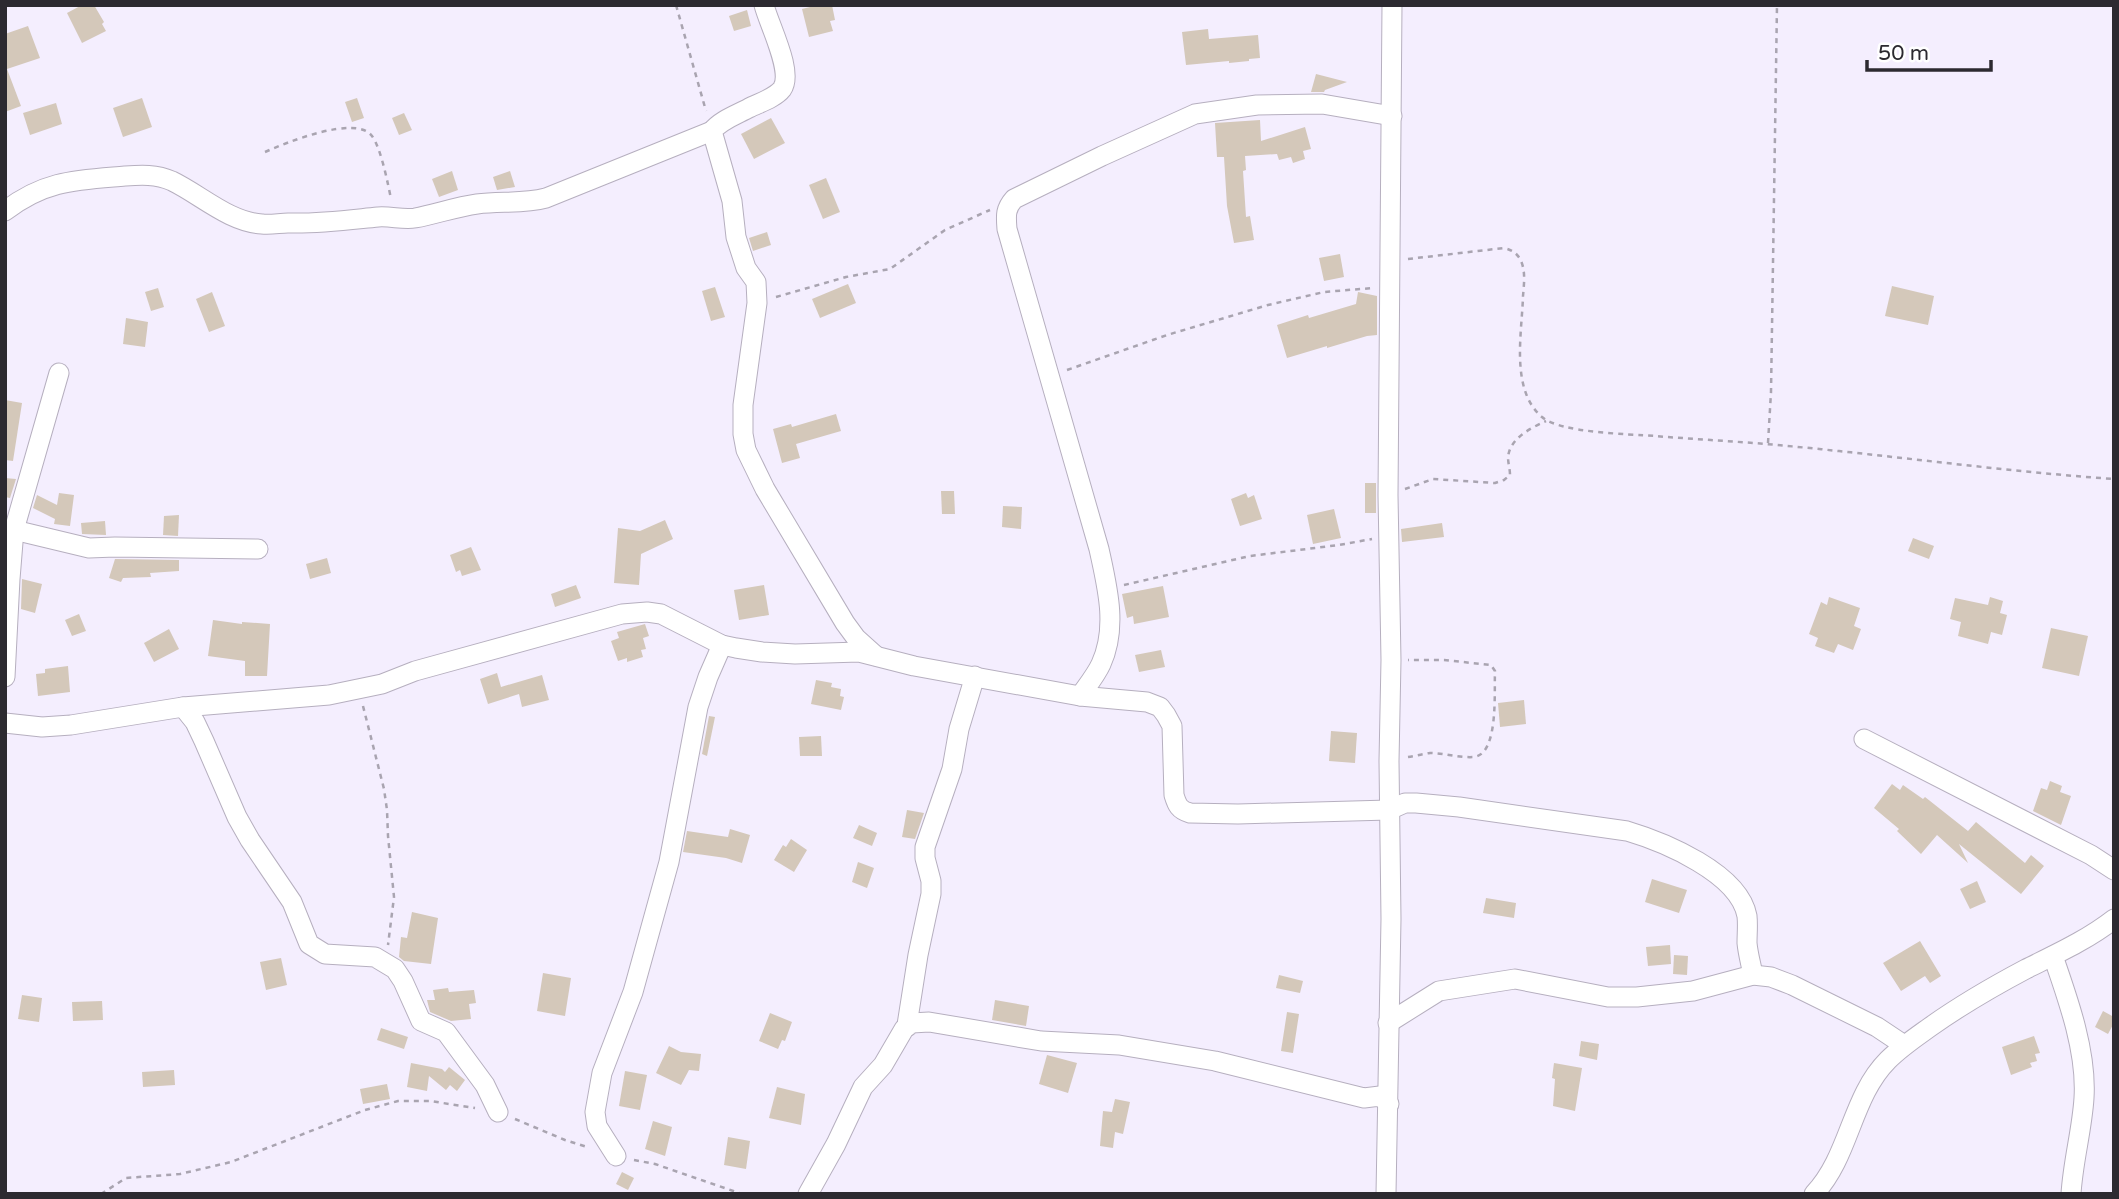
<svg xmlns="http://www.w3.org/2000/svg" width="2119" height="1199" font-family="'Varela Round',sans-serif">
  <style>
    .building { fill: #d4c8ba }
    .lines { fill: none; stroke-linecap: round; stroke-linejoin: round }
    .minor-casing { stroke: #b6afbf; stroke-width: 21 }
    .path { stroke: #a9a4b0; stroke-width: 2.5; stroke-dasharray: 5 5; stroke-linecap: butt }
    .minor { stroke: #fff; stroke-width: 19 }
  </style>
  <rect width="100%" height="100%" fill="#f4eefe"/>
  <!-- building -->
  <g class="building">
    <path d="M82 5H94L104 22 102 24 106 31 82 43 67 13Z"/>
    <path d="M818 5H832L835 20 830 21 833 31 809 37 802 9Z"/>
    <path d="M747 10 751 26 734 31 729 16Z"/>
    <path d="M28 26 40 58 7 69 21 106 5 112V34Z"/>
    <path d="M1208 29 1209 39 1258 35 1260 58 1249 59V61L1229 63V61L1186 65 1182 32Z"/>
    <path d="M1316 74 1347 82 1325 90 1324 92H1311Z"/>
    <path d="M142 98 152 127 123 137 113 108Z"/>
    <path d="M357 98 364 118 352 122 345 102Z"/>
    <path d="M56 103 62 124 30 135 23 113Z"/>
    <path d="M404 113 412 130 399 135 392 118Z"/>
    <path d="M771 118 785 143 754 159 741 134Z"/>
    <path d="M1260 120 1261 141 1305 127 1311 149 1303 151 1305 159 1293 163 1291 157 1279 160 1277 154 1245 156 1246 170 1243 171 1246 217 1250 216 1254 240 1234 243 1227 206 1224 157H1217L1215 123Z"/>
    <path d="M452 171 458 190 439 197 432 179Z"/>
    <path d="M510 171 515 187 497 190 493 177Z"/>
    <path d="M826 178 840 212 823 219 809 185Z"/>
    <path d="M767 232 771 245 753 251 749 238Z"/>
    <path d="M1340 254 1344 277 1324 281 1319 258Z"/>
    <path d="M848 284 856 303 820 318 812 299Z"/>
    <path d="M1892 286 1934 296 1928 325 1885 316Z"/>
    <path d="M715 287 725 317 711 321 702 291Z"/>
    <path d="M158 288 164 307 151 311 145 292Z"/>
    <path d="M212 292 225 326 209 332 196 299Z"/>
    <path d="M1358 292 1377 296V335L1367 336 1327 348V346L1287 358 1277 325 1308 315 1309 318 1356 304Z"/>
    <path d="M126 318 148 322 145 347 123 344Z"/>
    <path d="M5 400 22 403 13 461 5 460Z"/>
    <path d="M836 414 841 431 796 444 800 458 782 463 773 429 791 424 792 427Z"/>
    <path d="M5 478 16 479 10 498 5 497Z"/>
    <rect x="1365" y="483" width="11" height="30"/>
    <path d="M941 491H954L955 514H942Z"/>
    <path d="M59 493 74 495 70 526 54 524 55 519 33 508 37 495 57 505Z"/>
    <path d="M1246 493 1248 498 1254 495 1262 519 1240 526 1231 499Z"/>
    <path d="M1003 506 1022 507 1021 529 1002 527Z"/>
    <path d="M1334 509 1341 538 1313 544 1307 515Z"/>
    <path d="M179 515 178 536 163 535 164 516Z"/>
    <path d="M665 520 673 539 641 554 639 585 614 583 618 528 640 531Z"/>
    <path d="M105 521 106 535 82 534 81 523Z"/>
    <path d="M1442 523 1444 537 1402 542 1401 529Z"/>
    <path d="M1913 538 1934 546 1929 559 1908 551Z"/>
    <path d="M471 547 481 570 462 576 460 570 456 572 450 555Z"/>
    <path d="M327 558 331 573 310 579 306 564Z"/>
    <path d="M115 559 179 560V571L150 573 151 577 123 578 121 582 109 578Z"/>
    <path d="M22 579 42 584 35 613 21 609Z"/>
    <path d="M576 585 581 598 555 607 551 594Z"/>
    <path d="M764 585 769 615 739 620 734 590Z"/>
    <path d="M1163 586 1169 617 1134 624 1133 616 1127 618 1122 594Z"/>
    <path d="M1829 597 1860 608 1854 626 1861 629 1853 650 1838 644 1834 653 1815 646 1818 638 1809 634 1821 602 1827 605Z"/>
    <path d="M1990 597 2003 601 2000 613 2007 615 2002 635 1991 632 1988 644 1958 636 1961 622 1950 619 1955 598 1988 605Z"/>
    <path d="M79 614 86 631 72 636 65 620Z"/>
    <path d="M213 620 242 624V622L270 624 267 676H245V661L208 656Z"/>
    <path d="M645 624 649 636 643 638 646 649 641 650 643 657 627 662V658L618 661 611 641 619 638 617 632Z"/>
    <path d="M2051 628 2088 636 2079 676 2042 668Z"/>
    <path d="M169 629 179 649 154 662 144 643Z"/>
    <path d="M1161 650 1165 667 1139 672 1135 655Z"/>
    <path d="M68 666 70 692 38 696 36 674 45 673V669Z"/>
    <path d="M497 673 501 687 542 675 549 700 522 707 519 694 488 704 480 679Z"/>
    <path d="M816 680 832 683 831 687 841 689 840 696 844 697 841 710 811 704Z"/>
    <path d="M1524 700 1526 724 1500 727 1498 703Z"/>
    <path d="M709 716 715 717 707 756 702 754Z"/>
    <path d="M1331 731 1357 733 1355 763 1329 761Z"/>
    <path d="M821 736 822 756H800L799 737Z"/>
    <path d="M2050 781 2062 786 2060 792 2071 796 2061 825 2033 811 2041 788 2047 790Z"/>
    <path d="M1892 784 1900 790 1903 785 1923 799 1925 797 1968 831 1976 822 2025 863 2031 855 2044 866 2021 894 1959 844 1968 863 1937 835 1921 854 1897 831 1899 829 1874 808Z"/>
    <path d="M907 810 924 813 915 839 902 837Z"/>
    <path d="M859 825 877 833 872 846 853 838Z"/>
    <path d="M730 829 750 835 742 863 726 858 683 852 687 831 728 837Z"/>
    <path d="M791 839 807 850 794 872 774 860 783 845 786 847Z"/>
    <path d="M858 862 874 868 867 888 852 882Z"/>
    <path d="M1652 879 1687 890 1679 913 1645 902Z"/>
    <path d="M1977 881 1986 902 1970 909 1960 889Z"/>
    <path d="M1486 898 1516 903 1514 918 1483 913Z"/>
    <path d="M412 912 438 918 431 964 404 961 399 957 401 937 407 938Z"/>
    <path d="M1920 941 1941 976 1930 983 1925 976 1901 991 1883 963Z"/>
    <path d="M1670 945 1671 964 1648 966 1646 947Z"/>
    <path d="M1674 955 1688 956 1687 975 1673 974Z"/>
    <path d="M281 958 287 985 266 990 260 962Z"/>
    <path d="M543 973 571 978 565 1016 537 1011Z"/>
    <path d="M1279 975 1303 981 1300 993 1276 988Z"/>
    <path d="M448 988 449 992 474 990 476 1003 469 1004 471 1019 451 1021 430 1012 427 1000H435L433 990Z"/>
    <path d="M22 995 42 998 39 1022 18 1019Z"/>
    <path d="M995 1000 1029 1006 1026 1026 992 1020Z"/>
    <path d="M102 1001 103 1020 73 1021 72 1002Z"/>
    <path d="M2103 1011 2114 1017V1023L2108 1034 2095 1027Z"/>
    <path d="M1287 1012 1299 1014 1293 1053 1281 1051Z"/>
    <path d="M770 1013 792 1022 785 1041 782 1040 778 1049 759 1041Z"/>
    <path d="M381 1028 408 1037 404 1049 377 1040Z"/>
    <path d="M2034 1036 2040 1053 2035 1054 2037 1061 2030 1063 2032 1067 2011 1075 2002 1047Z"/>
    <path d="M1581 1041 1599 1044 1597 1060 1579 1056Z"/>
    <path d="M669 1046 681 1052 701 1054 699 1071 689 1070 681 1085 656 1073Z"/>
    <path d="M1047 1055 1077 1063 1068 1093 1039 1084Z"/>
    <path d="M411 1063 442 1069 445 1072 449 1067 465 1080 457 1091 450 1085 446 1090 429 1076 427 1091 407 1087Z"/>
    <path d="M1554 1063 1582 1068 1575 1111 1553 1106 1555 1079 1552 1078Z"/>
    <path d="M174 1070 175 1085 143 1087 142 1072Z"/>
    <path d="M625 1071 647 1075 640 1110 619 1106Z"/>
    <path d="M387 1084 390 1099 363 1104 360 1089Z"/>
    <path d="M777 1087 805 1094 801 1125 769 1118Z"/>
    <path d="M1115 1099 1130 1102 1123 1134 1115 1132 1113 1148 1100 1146 1103 1111 1112 1112Z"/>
    <path d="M653 1121 672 1127 665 1156 645 1149Z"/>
    <path d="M728 1137 750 1141 746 1169 724 1165Z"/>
    <path d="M622 1172 634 1178 628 1190 616 1184Z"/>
  </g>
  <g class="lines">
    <!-- minor casing -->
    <g class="minor-casing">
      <g id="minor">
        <path d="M764 5C769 25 794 72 782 89 775 98 759 103 749 108 736 115 721 120 712 131L732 201 736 237 746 268 756 282 757 303 743 405V434L746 450 765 489 845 623 856 638 876 656"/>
        <path d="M5 211C45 180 77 180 125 176 141 175 156 174 172 181 201 195 229 222 262 224 271 225 280 223 288 223 319 224 348 220 378 217 391 216 403 220 415 218 436 214 456 207 477 204 500 201 523 204 546 198L712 131"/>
        <path d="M14 530 89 548 115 547 258 549"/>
        <path d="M5 677 10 579 14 530 59 373"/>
        <path d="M1080 696C1087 686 1096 675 1101 664 1118 627 1107 586 1099 549L1007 229C1006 216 1005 209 1014 199L1102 156 1195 114 1257 105 1322 104 1392 116"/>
        <path d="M183 707 195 722 204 741 237 817 250 840 292 902 309 944 325 954 375 957 395 969 403 981 421 1021 446 1032 485 1085 498 1112"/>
        <path d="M5 723 42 727 71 725 183 707 329 695 382 684 415 671 622 614 647 612 661 614 722 645 736 648 762 652 795 654 859 652 914 666 1080 696 1147 702 1160 707 1166 715 1172 726 1174 795C1177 805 1179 810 1190 813L1238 814 1389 810 1405 803H1416L1459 807 1627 831C1664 842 1739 873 1747 916 1748 925 1747 934 1747 943 1748 954 1751 964 1753 975"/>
        <path d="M1864 739 2091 855 2114 870"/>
        <path d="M2053 956C2068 999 2087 1052 2084 1098 2082 1130 2073 1161 2071 1194"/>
        <path d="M1388 1023 1439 991 1515 979 1608 997H1637L1693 991 1753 975 1771 977 1792 985 1877 1027 1904 1045"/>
        <path d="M907 1025 918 955 931 894V881L925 858V847L952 769 959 729 975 676"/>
        <path d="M616 1156 597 1126 595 1112 602 1073 633 992 669 862 698 707 708 677 722 645"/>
        <path d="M808 1194 836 1144 863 1087 883 1065 904 1029 912 1023 929 1022 1041 1041 1119 1045 1215 1061 1364 1098 1380 1096 1389 1104"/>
        <path d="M1386 1194 1391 919 1389 761 1391 660 1388 495 1392 5"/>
        <path d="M1814 1194C1850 1156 1851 1097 1888 1060 1901 1047 1916 1037 1930 1027 1961 1005 1992 987 2026 969 2056 954 2087 940 2114 919"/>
      </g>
    </g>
    <!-- path -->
    <g class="path">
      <path d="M676 5 706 111"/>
      <path d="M265 152C285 143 356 114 372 136 381 148 388 184 391 199"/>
      <path d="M1408 259 1504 248C1511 250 1516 252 1520 259 1526 270 1524 284 1523 296 1522 333 1510 390 1542 417 1560 433 1629 434 1655 436 1692 439 1729 441 1766 444 1882 454 1997 471 2114 479"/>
      <path d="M776 297 846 277 890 269 945 230 990 210"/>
      <path d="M1067 370 1167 335 1268 305 1324 292 1373 288"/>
      <path d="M1768 443 1771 392 1777 5"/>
      <path d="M1405 489 1433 479 1495 483 1504 480 1510 475C1510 469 1508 463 1508 457 1510 438 1531 428 1546 421"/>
      <path d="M1124 585 1250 556 1339 545 1372 539"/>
      <path d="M363 706 384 789 387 810 388 836 394 897 388 945"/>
      <path d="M1408 757C1415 756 1422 754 1430 753 1444 753 1459 758 1474 757 1499 754 1494 691 1495 671L1491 665 1444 660H1408"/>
      <path d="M515 1119 565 1140 587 1147"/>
      <path d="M634 1160 655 1164 742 1194"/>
      <path d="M101 1194 126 1178 180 1174 231 1162 365 1110 398 1101H430L475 1108"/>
      <path d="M755 1194H777"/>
    </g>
    <!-- minor -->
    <use href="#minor" class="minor"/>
  </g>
  <!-- border -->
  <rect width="2119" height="1199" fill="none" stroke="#2c2a30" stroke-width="14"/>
  <!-- scale -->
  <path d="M1867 60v10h124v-10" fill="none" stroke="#2c2a30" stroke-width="3.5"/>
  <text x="1878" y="60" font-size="21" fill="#2c2a30" stroke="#ffffff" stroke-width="5" paint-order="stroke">50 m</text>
</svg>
